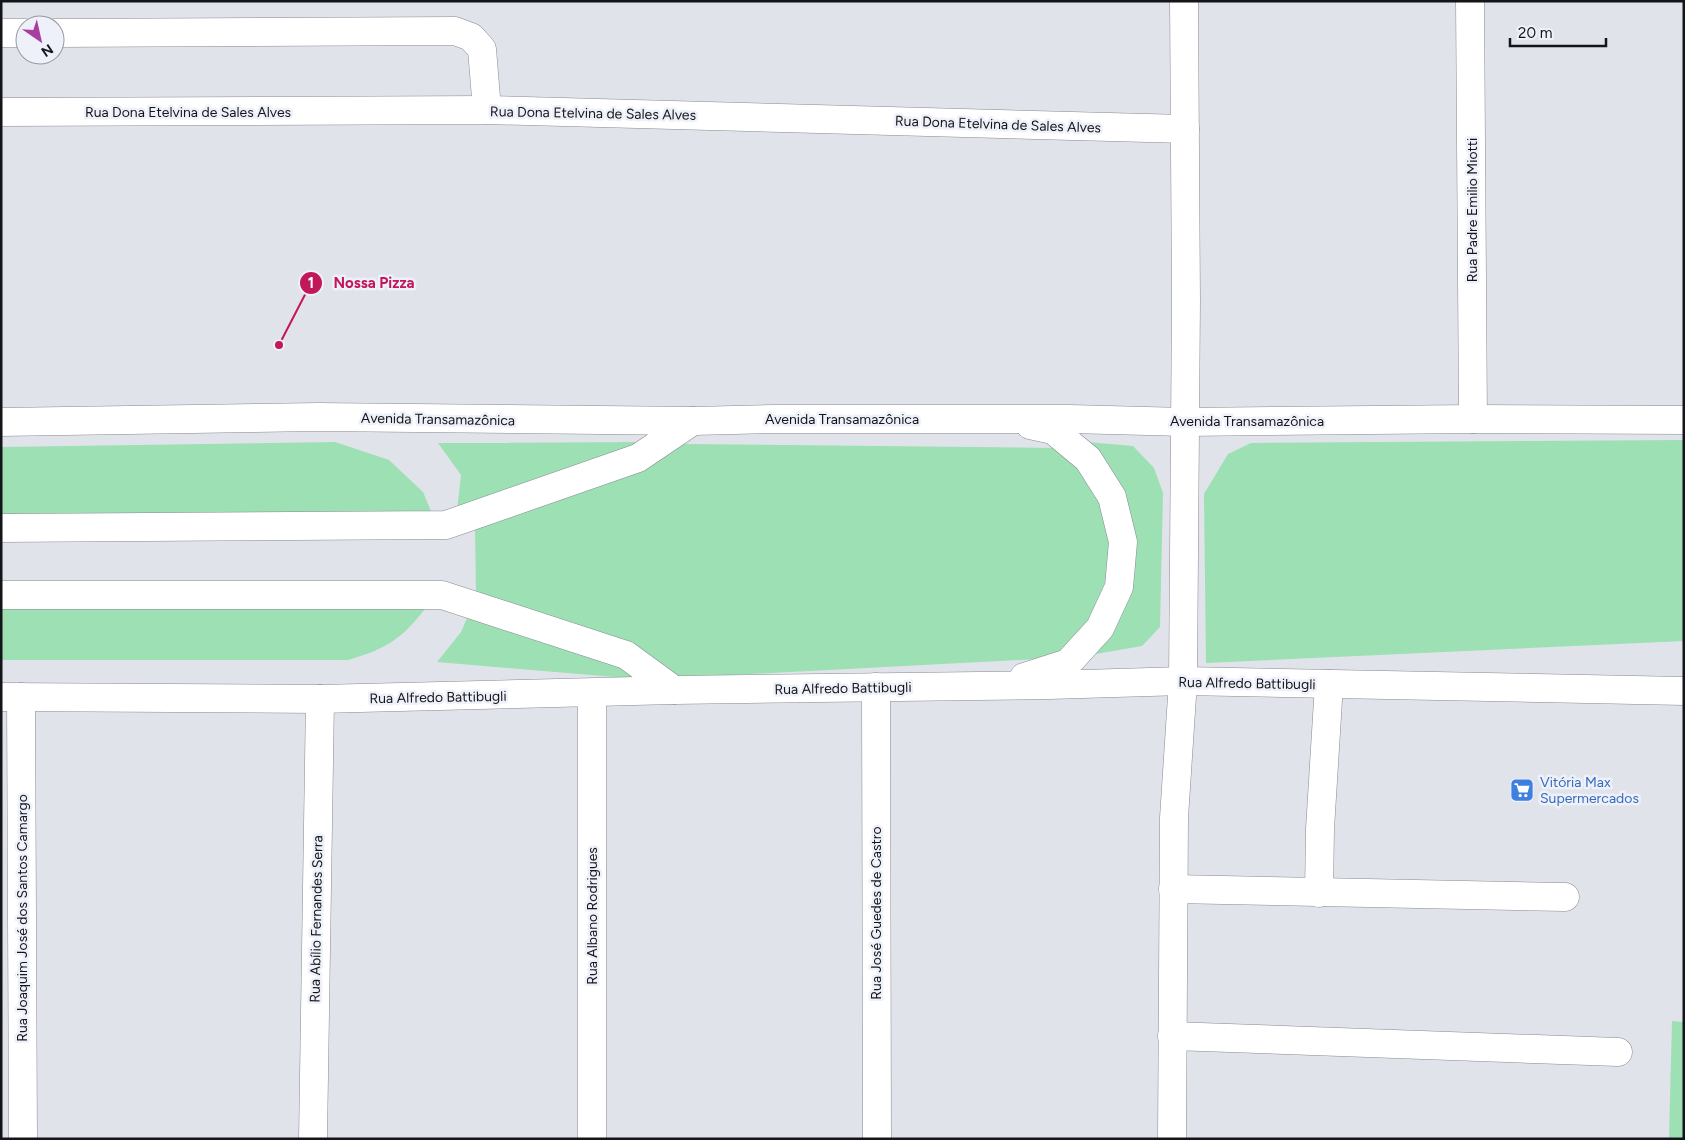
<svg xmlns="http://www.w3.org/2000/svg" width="1685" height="1140" font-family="Figtree,sans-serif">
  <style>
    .green { fill: #9ce0b3 }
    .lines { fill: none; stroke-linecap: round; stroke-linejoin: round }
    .minor-casing { stroke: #888a92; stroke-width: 29 }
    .minor { stroke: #fff; stroke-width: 28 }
    .labels { text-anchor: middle; stroke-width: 5; stroke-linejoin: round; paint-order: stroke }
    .street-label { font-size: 14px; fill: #141518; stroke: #eef1f9 }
    .shop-label { font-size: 14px; fill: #366cbe; stroke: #eef1f9; text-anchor: start }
    .leader { fill: none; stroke: #c2185b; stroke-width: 2 }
    .callout-dot { fill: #c2185b; stroke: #eef1f9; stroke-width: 2 }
    .mark-label { font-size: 15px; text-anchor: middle; font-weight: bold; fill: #fff }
    .callout-label { font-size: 15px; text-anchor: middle; font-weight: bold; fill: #c2185b; stroke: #eef1f9; stroke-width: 5; stroke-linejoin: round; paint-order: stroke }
  </style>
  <rect width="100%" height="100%" fill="#e1e3eb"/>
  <!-- green -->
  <g class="green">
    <path d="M1684 440V641L1206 663 1204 494 1228 454 1251 443Z"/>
    <path d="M335 442 389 460 423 492 433 516H1V447Z"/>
    <path d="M647 442 457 511 461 475 438 443Z"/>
    <path d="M1087 442 1133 446 1154 468 1163 493 1160 627 1142 646 1090 655 1129 558Z"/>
    <path d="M684 444 1057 448 1080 463 1106 501 1113 537 1111 583 1097 612 1057 658 675 678 476 595 475 527 639 470Z"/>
    <path d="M1 603 428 605C402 639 388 648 348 660H1Z"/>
    <path d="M470 611 624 664 650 680 437 662 461 632Z"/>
    <path d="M1672 1021 1684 1022V1139H1669Z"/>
  </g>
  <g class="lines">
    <!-- minor casing -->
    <g class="minor-casing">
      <g id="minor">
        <path d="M1470 1 1473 419"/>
        <path d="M1 33H25"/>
        <path d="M55 33 455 31 471 37 482 49 487 110"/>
        <path d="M1 112 487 110 1185 129"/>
        <path d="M1 422 318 417 693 421 773 419H1070L1185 422 1473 419 1684 420"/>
        <path d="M1 528 446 525 638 458 693 421"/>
        <path d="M1 595H442L626 655 674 690"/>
        <path d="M1024 677 1068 663 1100 628 1119 587 1123 542 1112 497 1088 459 1053 430 1030 425"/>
        <path d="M876 687 877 1139"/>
        <path d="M1 697 320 699 674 690 1049 685 1183 681 1684 691"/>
        <path d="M21 697 23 1139"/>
        <path d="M1173 889 1565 897"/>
        <path d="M1319 893 1320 829 1329 684"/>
        <path d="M1172 1036 1618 1052"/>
        <path d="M313 1139 320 699"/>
        <path d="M592 1139V694"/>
        <path d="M1172 1139 1174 818 1183 681 1186 301 1184 1"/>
      </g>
    </g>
    <!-- minor -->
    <use href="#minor" class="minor"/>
  </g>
  <!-- icons -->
  <defs>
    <g id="supermarket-square" transform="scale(1.25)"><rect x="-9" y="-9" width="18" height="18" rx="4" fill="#3f7fe0" stroke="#eef1f9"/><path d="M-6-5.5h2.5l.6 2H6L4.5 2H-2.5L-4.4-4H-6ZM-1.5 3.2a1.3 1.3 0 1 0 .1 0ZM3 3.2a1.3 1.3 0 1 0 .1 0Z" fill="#fff"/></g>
  </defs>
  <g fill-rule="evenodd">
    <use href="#supermarket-square" x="1522" y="790"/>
  </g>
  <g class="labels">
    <!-- street labels -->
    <g class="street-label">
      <text x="188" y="117">Rua Dona Etelvina de Sales Alves</text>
      <text transform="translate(593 113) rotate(1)" y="5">Rua Dona Etelvina de Sales Alves</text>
      <text transform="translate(998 124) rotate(2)" y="5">Rua Dona Etelvina de Sales Alves</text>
      <text transform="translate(1472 210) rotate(-90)" y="5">Rua Padre Emilio Miotti</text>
      <text transform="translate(438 419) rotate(1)" y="5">Avenida Transamazônica</text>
      <text x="842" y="424">Avenida Transamazônica</text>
      <text x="1247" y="426">Avenida Transamazônica</text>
      <text transform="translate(1247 683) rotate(1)" y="5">Rua Alfredo Battibugli</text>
      <text transform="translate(843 688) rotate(-1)" y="5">Rua Alfredo Battibugli</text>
      <text transform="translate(438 697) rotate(-1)" y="5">Rua Alfredo Battibugli</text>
      <text transform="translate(876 913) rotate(-90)" y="5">Rua José Guedes de Castro</text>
      <text transform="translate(592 916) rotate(-90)" y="5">Rua Albano Rodrigues</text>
      <text transform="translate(22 918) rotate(-90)" y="5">Rua Joaquim José dos Santos Camargo</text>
      <text transform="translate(316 919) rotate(-89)" y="5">Rua Abílio Fernandes Serra</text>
    </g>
    <!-- shop labels -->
    <g class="shop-label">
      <text x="1540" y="787">Vitória Max<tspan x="1540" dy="16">Supermercados</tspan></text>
    </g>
  </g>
  <!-- callouts -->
  <path class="leader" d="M279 345L311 283"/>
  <g class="callout-dot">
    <circle cx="279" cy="345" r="5"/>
    <circle cx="311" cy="283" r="12"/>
  </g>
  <g class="mark-label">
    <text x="311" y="288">1</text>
  </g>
  <g class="callout-label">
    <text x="374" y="288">Nossa Pizza</text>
  </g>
  <!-- border -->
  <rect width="1685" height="1140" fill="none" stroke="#141518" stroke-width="5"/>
  <!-- north arrow -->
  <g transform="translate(40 40) rotate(146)"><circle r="24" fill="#eef1f9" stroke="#97999f"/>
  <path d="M0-4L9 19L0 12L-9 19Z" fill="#a83ea0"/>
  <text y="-8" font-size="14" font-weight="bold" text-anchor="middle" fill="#141518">N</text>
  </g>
  <!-- scale -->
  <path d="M1510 38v8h96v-8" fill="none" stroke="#141518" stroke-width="2.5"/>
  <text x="1518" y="38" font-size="15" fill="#141518" stroke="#eef1f9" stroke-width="4" paint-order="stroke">20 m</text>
</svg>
